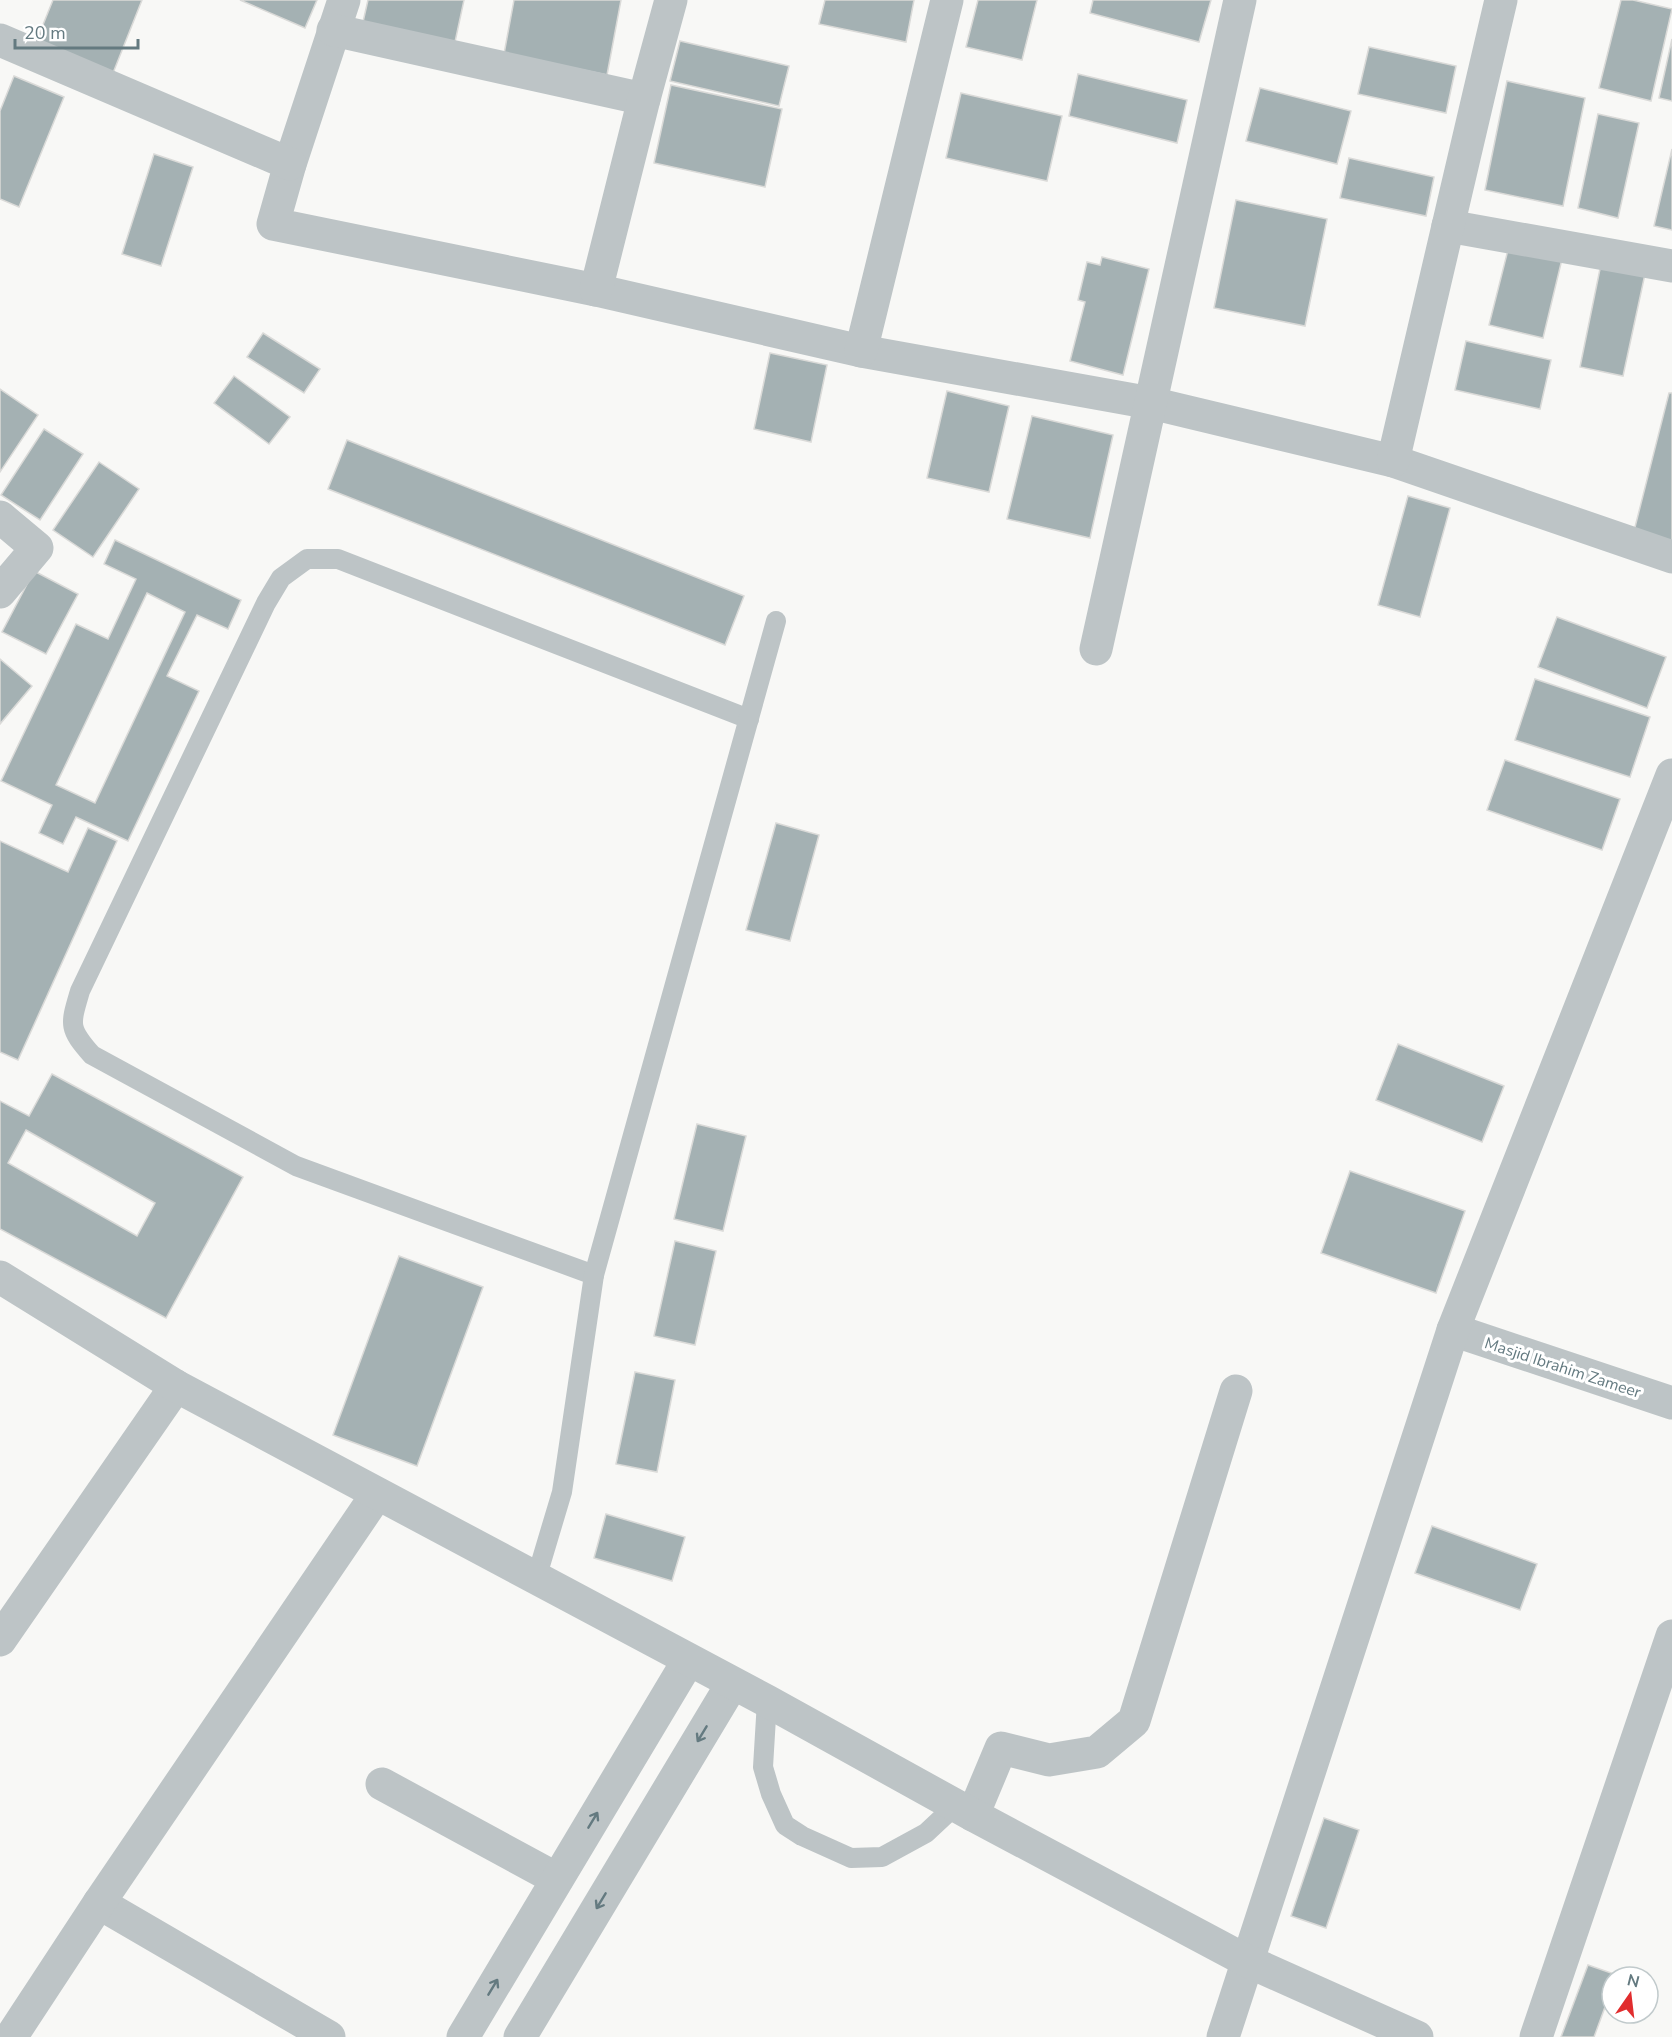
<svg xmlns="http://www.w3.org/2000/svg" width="1672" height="2037" font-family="'Nunito Sans',sans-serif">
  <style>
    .building { fill: #a4b1b3; stroke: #dadad8; stroke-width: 1.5; fill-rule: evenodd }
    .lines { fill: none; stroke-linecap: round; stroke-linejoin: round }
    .service { stroke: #bdc4c6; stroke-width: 20 }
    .minor { stroke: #bdc4c6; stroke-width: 33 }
    .tertiary { stroke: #bdc4c6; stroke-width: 33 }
    .oneway { stroke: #647a80 }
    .labels { text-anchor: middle; stroke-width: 6; stroke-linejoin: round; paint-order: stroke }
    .street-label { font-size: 16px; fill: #647a80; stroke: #fff }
  </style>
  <rect width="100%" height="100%" fill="#f8f8f6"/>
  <!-- building -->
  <g class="building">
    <path d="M53 0H142L113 73 36 42Z"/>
    <path d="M240 0H317L305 28Z"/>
    <path d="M368 0H464L455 42 363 22Z"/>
    <path d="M514 0H621L607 75 504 54Z"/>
    <path d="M825 0H914L906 42 819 24Z"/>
    <path d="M978 0H1037L1022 60 966 47Z"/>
    <path d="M1093 0H1211L1199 42 1090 13Z"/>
    <path d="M1621 0H1633L1672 9 1651 101 1599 88Z"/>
    <path d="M1672 39V101L1659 98Z"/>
    <path d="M680 41 789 66 779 106 670 81Z"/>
    <path d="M1369 47 1456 66 1446 113 1358 94Z"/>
    <path d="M1078 74 1187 100 1177 143 1069 116Z"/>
    <path d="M14 76 64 97 19 207 0 199V111Z"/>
    <path d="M1507 81 1585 98 1563 206 1485 190Z"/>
    <path d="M671 85 782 109 765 187 654 163Z"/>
    <path d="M1260 88 1351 111 1337 164 1246 141Z"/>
    <path d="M961 93 1062 116 1047 181 946 158Z"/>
    <path d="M1598 114 1639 123 1618 218 1578 208Z"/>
    <path d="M1672 149V230L1654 226Z"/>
    <path d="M154 154 193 167 161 266 122 254Z"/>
    <path d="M1349 158 1434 177 1426 216 1340 198Z"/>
    <path d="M1236 200 1327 219 1305 326 1214 308Z"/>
    <path d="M1510 242 1563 255 1543 338 1489 325Z"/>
    <path d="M1102 257 1149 269 1123 375 1070 361 1085 302 1078 300 1087 262 1100 265Z"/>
    <path d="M1601 264 1645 274 1623 376 1580 367Z"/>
    <path d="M263 333 320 369 304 393 247 357Z"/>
    <path d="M1466 341 1551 360 1540 409 1455 390Z"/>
    <path d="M770 353 827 365 811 442 754 429Z"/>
    <path d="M234 376 290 417 269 444 214 403Z"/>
    <path d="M0 389 38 415 0 472Z"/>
    <path d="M947 391 1009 406 989 492 927 478Z"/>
    <path d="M1669 393H1672V549L1632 539Z"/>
    <path d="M1032 416 1113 435 1090 538 1007 519Z"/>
    <path d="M44 429 83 454 40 520 1 495Z"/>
    <path d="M347 440 744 596 725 645 328 489Z"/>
    <path d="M99 462 139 489 93 557 53 530Z"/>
    <path d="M1408 496 1450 508 1420 617 1378 605Z"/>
    <path d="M115 540 241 600 228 629 197 615 167 676 199 691 128 841 76 817 63 844 39 833 52 805 1 781 76 624 108 639 136 579 104 564ZM147 593 185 612 95 803 56 785Z"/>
    <path d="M34 571 78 594 46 654 2 632Z"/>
    <path d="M1557 617 1666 657 1647 708 1538 667Z"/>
    <path d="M0 659 32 686 0 724Z"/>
    <path d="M1535 679 1650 717 1630 777 1515 740Z"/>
    <path d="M1505 760 1620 799 1602 850 1487 810Z"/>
    <path d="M776 823 819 835 790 941 746 930Z"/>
    <path d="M88 828 117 841 18 1060 0 1052V841L68 872Z"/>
    <path d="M1398 1044 1504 1086 1482 1142 1376 1100Z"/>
    <path d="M52 1074 243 1177 166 1318 0 1229V1101L29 1116ZM26 1130 155 1203 137 1236 8 1163Z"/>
    <path d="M697 1124 746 1136 723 1231 674 1219Z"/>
    <path d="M1350 1171 1465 1211 1436 1293 1321 1253Z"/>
    <path d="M675 1241 716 1251 695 1345 654 1336Z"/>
    <path d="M399 1256 483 1287 417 1466 333 1435Z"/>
    <path d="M635 1372 675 1380 657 1472 616 1464Z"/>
    <path d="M606 1514 685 1537 672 1581 594 1558Z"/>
    <path d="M1432 1526 1537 1564 1520 1610 1415 1573Z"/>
    <path d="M1324 1818 1359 1830 1326 1928 1291 1916Z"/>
    <path d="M1588 1965 1617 1975 1612 1977V1988L1594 2037H1561Z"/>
  </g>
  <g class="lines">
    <!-- service -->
    <g class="service">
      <path d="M594 1275 296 1166 92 1055C68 1028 70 1025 80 991L266 603 281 578 307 559H338L749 719"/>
      <path d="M536 1579 562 1492 594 1275 776 621"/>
      <path d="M767 1701 763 1767 771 1794 785 1825 802 1836 851 1858 882 1857 926 1833 956 1805"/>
    </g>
    <!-- minor -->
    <g class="minor">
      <path d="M344 0 290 164 273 224 596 290 861 351 1151 403 1393 461 1672 557"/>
      <path d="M333 30 644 99"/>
      <path d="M0 40 290 164"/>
      <path d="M1448 226 1672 266"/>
      <path d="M596 290 644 99 671 0"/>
      <path d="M861 351 947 0"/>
      <path d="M1393 461 1501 0"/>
      <path d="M0 517 37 548 0 592"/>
      <path d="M1096 649 1240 0"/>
      <path d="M1453 1330 1672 1403"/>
      <path d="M0 1640 176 1386"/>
      <path d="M382 1784 557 1879"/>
      <path d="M973 1815 1001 1748 1049 1760 1097 1752 1134 1721 1236 1391"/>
      <path d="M99 1903 329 2037"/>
      <path d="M11 2037 99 1903 377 1494"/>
      <path d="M463 2037 688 1661"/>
      <path d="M520 2037 732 1684"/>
      <path d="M1223 2037 1453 1330 1672 775"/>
      <path d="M1536 2037 1672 1636"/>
    </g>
    <!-- tertiary -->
    <path class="tertiary" d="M0 1277 176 1386 767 1701 973 1815 1247 1961 1417 2037"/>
  </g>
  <!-- one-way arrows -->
  <defs><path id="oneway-shaft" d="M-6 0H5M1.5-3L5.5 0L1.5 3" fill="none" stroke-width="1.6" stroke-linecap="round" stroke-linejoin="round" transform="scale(1.5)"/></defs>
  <g class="oneway">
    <use href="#oneway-shaft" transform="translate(702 1734) rotate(121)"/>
    <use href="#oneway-shaft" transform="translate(593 1820) rotate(-59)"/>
    <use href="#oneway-shaft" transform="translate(601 1901) rotate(121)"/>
    <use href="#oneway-shaft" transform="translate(493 1987) rotate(-59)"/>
  </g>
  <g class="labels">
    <!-- street labels -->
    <g class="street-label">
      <text transform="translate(1563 1367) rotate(18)" y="6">Masjid Ibrahim Zameer</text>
    </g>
  </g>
  <!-- north arrow -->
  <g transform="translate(1630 1995) rotate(14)"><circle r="28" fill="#ffffff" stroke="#c1cacc" stroke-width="1.5"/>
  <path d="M0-4.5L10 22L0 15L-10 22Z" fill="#e12d2e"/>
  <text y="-9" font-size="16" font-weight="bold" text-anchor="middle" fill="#647a80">N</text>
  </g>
  <!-- scale -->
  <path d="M15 39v9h123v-9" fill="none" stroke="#647a80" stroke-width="3"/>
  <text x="24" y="39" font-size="18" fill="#647a80" stroke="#ffffff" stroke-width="4.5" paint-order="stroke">20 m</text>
</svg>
